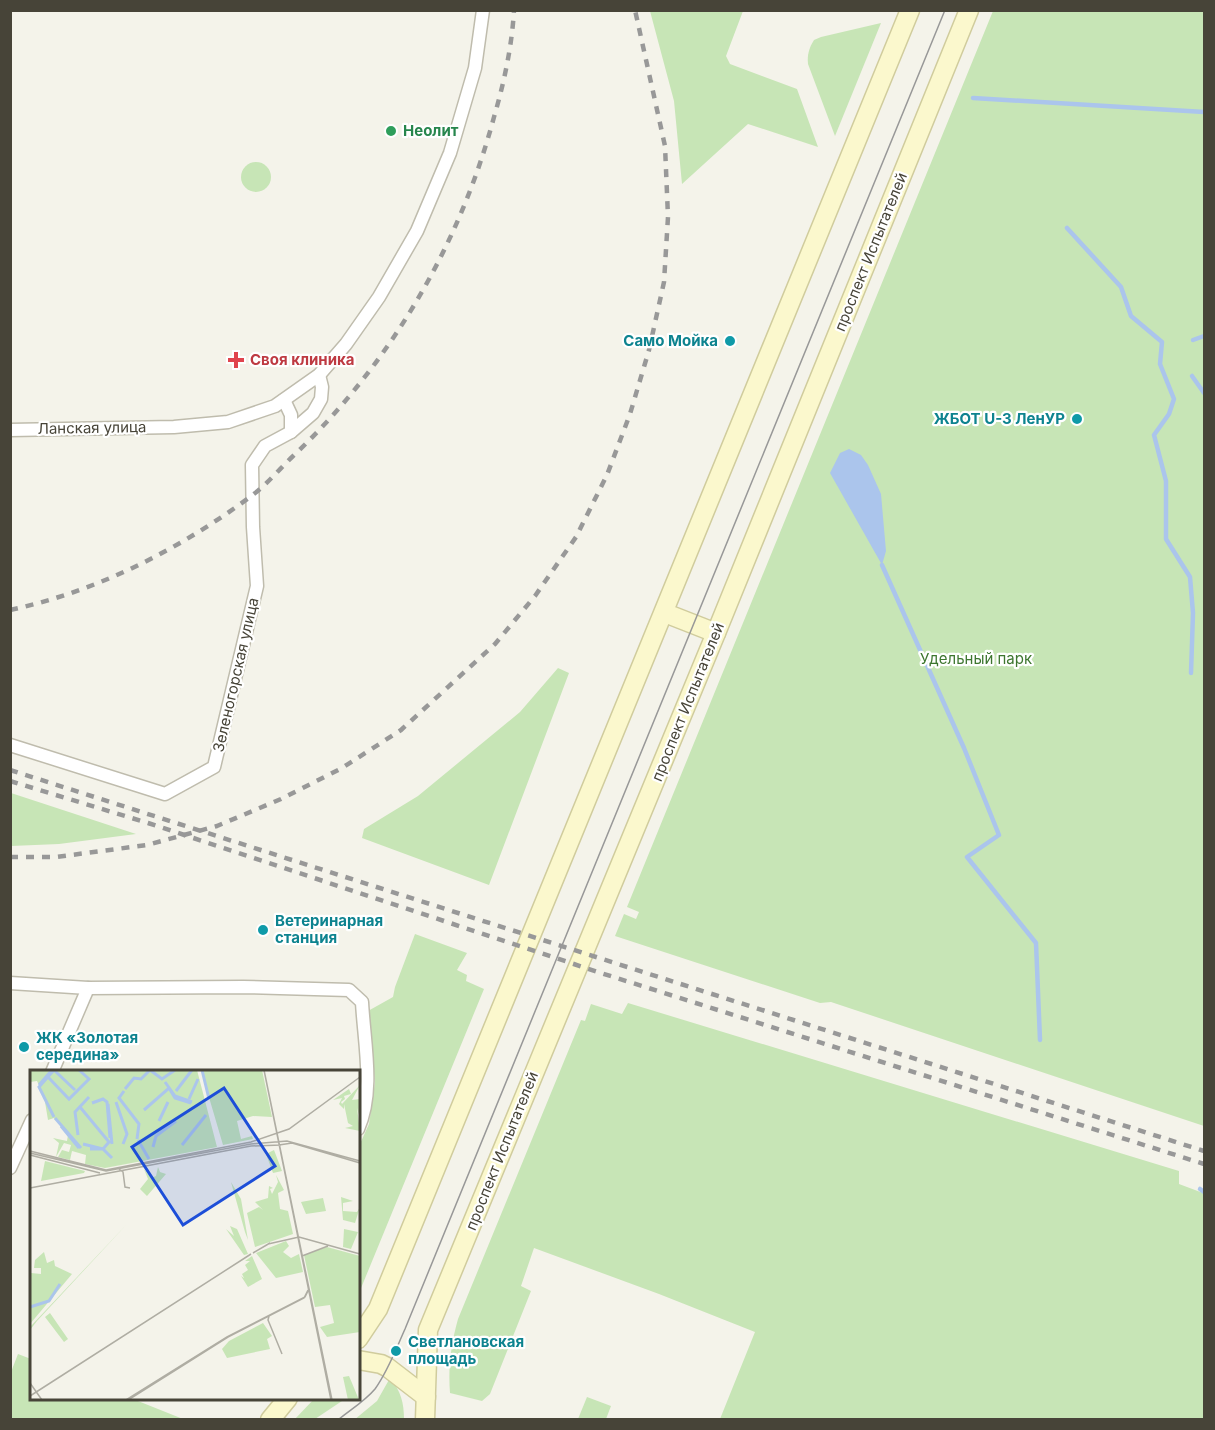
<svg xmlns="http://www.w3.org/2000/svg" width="1215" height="1430" font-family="Inter,sans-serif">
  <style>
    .green { fill: #c7e5b6 }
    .water { fill: #abc5ec }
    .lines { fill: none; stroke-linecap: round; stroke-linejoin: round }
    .stream { stroke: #abc5ec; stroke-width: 4.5 }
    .minor-casing { stroke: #bfbcad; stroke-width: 15 }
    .secondary-casing { stroke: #d0cc9d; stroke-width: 21 }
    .minor { stroke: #fff; stroke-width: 12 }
    .secondary { stroke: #fbf8cd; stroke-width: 18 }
    .tram { stroke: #989898; stroke-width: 1.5 }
    .rail { stroke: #989898; stroke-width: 4.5; stroke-dasharray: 8 8; stroke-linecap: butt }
    .leisure-dot { fill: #2e9e5b; stroke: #fff; stroke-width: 2 }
    .culture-dot { fill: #0f9aa8; stroke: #fff; stroke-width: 2 }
    .health-dot { fill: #e0444e; stroke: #fff; stroke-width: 2 }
    .labels { text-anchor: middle; stroke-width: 4.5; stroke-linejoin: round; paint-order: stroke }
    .leisure-label { font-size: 15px; font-weight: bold; fill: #27864d; stroke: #fff; text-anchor: start }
    .street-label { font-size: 15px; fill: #474438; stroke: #fff }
    .culture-label { font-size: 15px; font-weight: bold; fill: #0d838f; stroke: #fff; text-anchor: start }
    .health-label { font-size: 15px; font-weight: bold; fill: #be3a42; stroke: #fff; text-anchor: start }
    .park-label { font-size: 15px; fill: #3d762f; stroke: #fff }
    .inset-river { fill: none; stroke: #abc5ec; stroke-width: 3 }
    .inset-road { fill: none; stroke: #afada3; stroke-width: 1.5 }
    .view { fill: #1d4ed8; fill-opacity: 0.15; stroke: #1d4ed8; stroke-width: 3 }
    .inset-edge { fill: none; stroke: #474438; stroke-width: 3 }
  </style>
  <rect width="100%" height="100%" fill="#f4f3ea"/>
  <!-- green -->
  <g class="green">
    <path d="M650 11H743L726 56 730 64 797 89 818 147 748 124 682 184 674 101Z"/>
    <path d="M993 11H1204V1126L831 1002 820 1003 615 936 624 914 636 919 639 912 627 907Z"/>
    <path d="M881 23 835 136 808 64C807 55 809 48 814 40L821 37Z"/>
    <circle cx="256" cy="177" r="15"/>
    <path d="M558 668 569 673 489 885 362 838 364 829 418 796 520 712Z"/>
    <path d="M11 793 136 834 59 844 11 846Z"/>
    <path d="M415 934 467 953 457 970 467 975 466 981 484 989 359 1293V1146L369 1124 375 1082 368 1011 393 997 395 987Z"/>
    <path d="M628 1003 1179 1171V1184L1203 1193 1204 1192V1419H720L755 1332 659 1294 534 1248 521 1286 531 1291 490 1394 482 1401 450 1393C448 1367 451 1344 458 1319L581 1020 585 1021 591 1004 622 1014Z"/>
    <path d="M18 1354 31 1359 32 1398 133 1399 183 1419H11V1372Z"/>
    <path d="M390 1378C401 1391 404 1403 404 1419L354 1420 377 1401Z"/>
    <path d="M587 1397 611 1406 606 1419H578Z"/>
    <path d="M314 1399V1398L345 1399 315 1419H295Z"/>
  </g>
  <!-- water -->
  <path class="water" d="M849 449 861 455 868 465 881 494 886 551 882 565 830 473 840 453Z"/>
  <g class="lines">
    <!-- stream -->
    <g class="stream">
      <path d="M973 98 1204 112"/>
      <path d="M1067 228 1121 287 1131 316 1162 342 1160 364 1174 399 1169 414 1154 435 1166 481V539L1190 577 1193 613 1191 673"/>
      <path d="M1193 340 1204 336"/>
      <path d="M1192 376 1204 393"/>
      <path d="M882 565 964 748 999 835 967 857 1036 943 1040 1040"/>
      <path d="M1200 1189 1204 1192"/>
    </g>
    <!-- minor casing -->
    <g class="minor-casing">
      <g id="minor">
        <path d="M284 400 291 415V432"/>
        <path d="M10 430 174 427 228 422 275 406 319 375 346 344 379 297 417 231 450 153 475 68 483 10"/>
        <path d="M10 745 165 794 214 767 257 586 253 527 252 465 265 446 291 432 313 413 321 399 322 387 319 375"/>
        <path d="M10 983 88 988 243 987 349 990 362 1002C364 1042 375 1091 358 1129"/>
        <path d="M52 1072 88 988"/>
        <path d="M10 1168 32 1120"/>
      </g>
    </g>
    <!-- secondary casing -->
    <g class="secondary-casing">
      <g id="secondary">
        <path d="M665 613 716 633"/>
        <path d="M358 1339 378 1309 910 10"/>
        <path d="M358 1360 381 1364 387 1367 426 1397"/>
        <path d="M270 1420 288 1398"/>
        <path d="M425 1420 428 1330 716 633 969 10"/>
      </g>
    </g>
    <!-- minor -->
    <use href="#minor" class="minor"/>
    <!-- secondary -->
    <use href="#secondary" class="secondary"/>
    <!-- tram -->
    <path class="tram" d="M338 1420C350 1410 365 1401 375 1389 388 1371 396 1349 405 1329L945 10"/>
    <!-- rail -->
    <g class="rail">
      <path d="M10 610C98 591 178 550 250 497 265 486 277 472 290 459 388 367 459 248 494 117 504 83 512 46 514 10"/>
      <path d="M10 770 1204 1151"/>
      <path d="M10 781 148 823 601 973 1204 1164"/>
      <path d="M10 857H56L147 845 217 826 281 799 342 768 401 730 495 644 535 596 576 537 607 475 630 414 649 350 664 282 668 217 665 146 635 10"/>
    </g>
  </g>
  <!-- markers -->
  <circle class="leisure-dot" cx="391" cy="131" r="6"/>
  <g class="culture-dot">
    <circle cx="730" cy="341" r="6"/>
    <circle cx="1077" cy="419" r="6"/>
    <circle cx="263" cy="930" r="6"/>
    <circle cx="24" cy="1047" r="6"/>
    <circle cx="396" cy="1351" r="6"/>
  </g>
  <path class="health-dot" d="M233 351h6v6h6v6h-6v6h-6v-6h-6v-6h6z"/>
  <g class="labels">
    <!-- leisure labels -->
    <g class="leisure-label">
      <text x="403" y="136">Неолит</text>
    </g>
    <!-- street labels -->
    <g class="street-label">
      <text transform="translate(871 252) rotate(-68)" y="5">проспект Испытателей</text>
      <text transform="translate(92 428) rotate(-1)" y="5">Ланская улица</text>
      <text transform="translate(236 675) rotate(-77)" y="5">Зеленогорская улица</text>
      <text transform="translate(688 702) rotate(-68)" y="5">проспект Испытателей</text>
      <text transform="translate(502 1151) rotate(-68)" y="5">проспект Испытателей</text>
    </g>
    <!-- culture labels -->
    <g class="culture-label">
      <text x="718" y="346" text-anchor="end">Само Мойка</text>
      <text x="1065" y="424" text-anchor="end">ЖБОТ U-3 ЛенУР</text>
      <text x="275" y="926">Ветеринарная<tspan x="275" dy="17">станция</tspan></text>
      <text x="36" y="1043">ЖК «Золотая<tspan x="36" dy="17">середина»</tspan></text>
      <text x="408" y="1347">Светлановская<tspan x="408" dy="17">площадь</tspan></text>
    </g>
    <!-- health labels -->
    <g class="health-label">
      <text x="250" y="365">Своя клиника</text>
    </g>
    <!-- park labels -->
    <g class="park-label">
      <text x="976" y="664">Удельный парк</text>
    </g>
  </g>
  <!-- overview -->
  <g transform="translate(30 1070)">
    <rect width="330" height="330" fill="#f4f3ea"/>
    <path d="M0 0H167L187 77 75 98 55 94 56 85 42 81 40 90 28 87 32 80 39 82 41 75 34 73 26 87 29 73 23 68 37 71 38 65 24 48 18 50 14 26 7 11 0 12ZM171 0H232L242 47 223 46 207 51 211 69 222 66 223 69 193 75ZM330 15 322 30 330 29V48L327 38 330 61 315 58 323 56 318 53 314 34V39L309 34 312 28 303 30 319 19 321 24 314 26 315 29 311 32 312 34ZM244 80 252 101 243 103 236 84ZM15 91 55 101 54 103 11 111ZM128 97 130 102 136 104 117 126 110 119 118 109 114 99 121 108 126 106ZM246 105 254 120 248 123 250 139 258 141 263 164 225 177 217 143 229 137 233 140 225 132 238 128 239 116 243 118 240 119 242 124 248 112ZM201 112 211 129 218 170 215 162ZM311 127 323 131 313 133V141L327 142 330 137 325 153 313 150ZM293 128 296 141 276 144 271 132ZM97 154 7 251 0 260V257ZM200 156 207 159 218 184 214 185 196 159 204 166ZM314 159 328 162 321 179 313 177ZM256 171 259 176 253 182 261 188 269 184 273 202 246 208 226 183ZM297 177 330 186V262L297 267 290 257 304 253 300 235 285 237 274 185ZM14 182 17 193 24 190 25 196 42 204 0 254 1 203 11 204V198H4L5 190ZM222 186 232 209 218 217 211 206 214 208 212 204 218 200 215 195 220 191H215ZM20 243 38 269 34 272 15 247ZM233 253 242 266 237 269 240 279 197 288 192 279 199 271ZM319 306 322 313 329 330H318L313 307Z" fill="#c7e5b6"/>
    <path class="inset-river" d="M24 0 9 17 24 47M120 0 132 9 145 0M172 0 179 29M25 1 45 20M18 7 39 29 59 9 49 0M135 12 145 26 162 32M9 15 22 0M95 19 104 8 111 9 119 1M94 21 89 28 109 54 107 69M146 21 162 0M159 29 168 9M86 32 97 64 93 74M62 33 73 29 77 32 80 68M78 34 82 74M50 37 79 72 73 79 53 74M114 40 139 18 145 28 161 33M25 48 51 78M129 51 138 32M31 56 49 78M48 65 45 42 59 27M108 70 119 89M152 75 176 45M123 77 126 66 146 51M60 79H73L82 88M0 237 19 231 30 214"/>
    <path class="inset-road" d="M234 0 302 330M234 0 301 330M249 75 262 73 330 93M0 81 76 100 221 72 259 59 330 7M0 83 76 101 221 74 257 71 330 91M0 85 70 103M89 99 93 102 95 117 100 118M0 118 221 76 251 75M238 174 269 167 330 184M223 183 240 173M272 186 298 176M239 246 238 250 252 284M0 313 12 330M0 326 221 184M96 330 197 267 275 227 278 221M98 330 198 267 274 228 278 220"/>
    <path class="view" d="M194 18 245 96 153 155 102 77Z"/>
    <rect width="330" height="330" class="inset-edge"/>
  </g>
  <!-- border -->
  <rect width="1215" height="1430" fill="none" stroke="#474438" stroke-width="24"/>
</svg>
